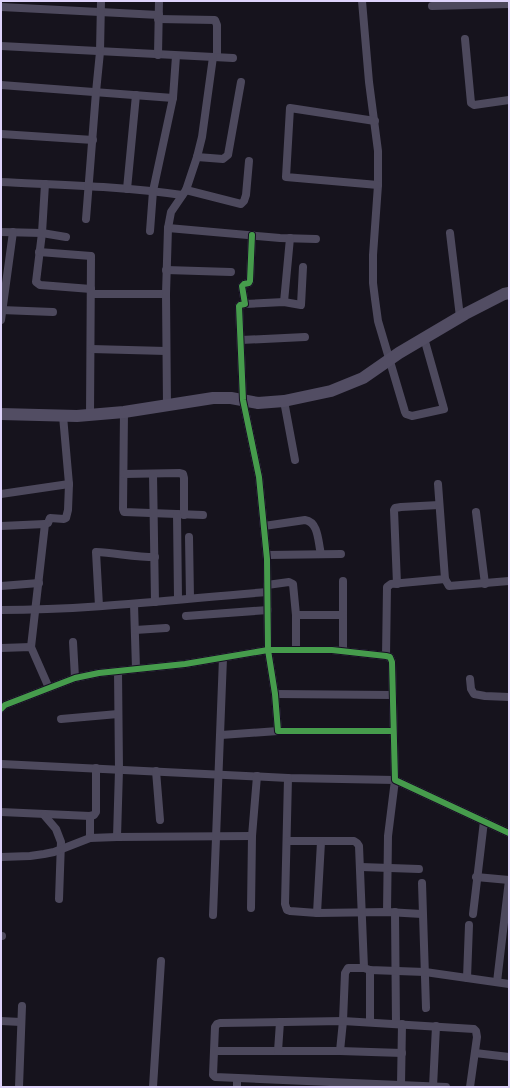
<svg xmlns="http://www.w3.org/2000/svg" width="510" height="1088" font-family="Quicksand,sans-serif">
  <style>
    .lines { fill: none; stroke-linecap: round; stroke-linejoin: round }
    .street { stroke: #4d495d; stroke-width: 8 }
    .secondary { stroke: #524d63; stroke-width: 12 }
    .cycleway-casing { stroke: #150f21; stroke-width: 8 }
    .cycleway { stroke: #469c4c; stroke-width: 6 }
  </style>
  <rect width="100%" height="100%" fill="#16131d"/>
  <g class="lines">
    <!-- street -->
    <g class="street">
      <path d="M362 1 369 82 378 151V185L373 255V283L375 299 378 321 405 412 406 414 412 416 444 409 424 338"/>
      <path d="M432 6 509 4"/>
      <path d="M1 7 159 15"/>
      <path d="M158 19 215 20 217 25V57"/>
      <path d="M465 39 471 103 474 105 509 100"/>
      <path d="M1 46 233 58"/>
      <path d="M158 55 159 1"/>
      <path d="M1 85 173 98"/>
      <path d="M375 121 290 108 286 177 378 185"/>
      <path d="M1 134 93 140"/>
      <path d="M197 157 223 159 228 155 241 82"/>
      <path d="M1 182C61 185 122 186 182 195"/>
      <path d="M45 184 42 233 36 282 40 285 91 289"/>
      <path d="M127 189 136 95"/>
      <path d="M186 190 241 204 244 201 246 195 249 161"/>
      <path d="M86 219 96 92 100 52 101 1"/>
      <path d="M168 228 280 238 316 239"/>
      <path d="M150 231 153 191 173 98 176 56"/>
      <path d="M1 232 42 233 66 237"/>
      <path d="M450 233 460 317"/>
      <path d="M252 235 250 281 249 283 244 284 242 286 245 304 240 305 239 306 243 400 259 477 267 559 268 650 275 694 278 731H393"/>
      <path d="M39 252 91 256 90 415"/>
      <path d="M166 270 231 272"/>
      <path d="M91 294H166"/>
      <path d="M284 302 290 238"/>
      <path d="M245 304 284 302 301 305 303 267"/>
      <path d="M1 310 53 312"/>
      <path d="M1 320 13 232"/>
      <path d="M241 340 305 337"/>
      <path d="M91 349 166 351"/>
      <path d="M284 401 295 460"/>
      <path d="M167 406 166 294 168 228 171 212 186 190 197 157 202 137 213 57"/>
      <path d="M124 412 123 509 124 512 203 515"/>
      <path d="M124 474 179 473 183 474 184 478V515"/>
      <path d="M153 474 155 602"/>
      <path d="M1 494 69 484"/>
      <path d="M476 512 485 584"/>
      <path d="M177 514 178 599"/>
      <path d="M45 524 48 523 50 518 64 519 66 518 68 510 69 484 63 416"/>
      <path d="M1 526 45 524 31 647"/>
      <path d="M264 526 305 520C319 522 318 543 321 554"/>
      <path d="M189 537 190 598"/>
      <path d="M267 555 341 554"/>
      <path d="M445 579 449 586 509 581"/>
      <path d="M343 581V650"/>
      <path d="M397 584 394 510 395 508 401 507 439 505"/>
      <path d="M267 585 289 582 293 584 296 615V650"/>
      <path d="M1 586 39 583"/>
      <path d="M134 604 136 669"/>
      <path d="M99 606 96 552C116 553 135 557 155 557"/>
      <path d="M1 610C90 610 179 599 267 592"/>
      <path d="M296 615H343"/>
      <path d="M186 616 268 610"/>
      <path d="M135 630 166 628"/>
      <path d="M73 642 75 678"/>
      <path d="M1 648 31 647 49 688"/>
      <path d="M386 656 387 587 391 584 445 579 438 484"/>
      <path d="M470 679 471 689 474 694 485 696 509 697"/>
      <path d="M275 694 393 695"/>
      <path d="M1 709 5 705 75 678 99 673 185 664 268 650H332L386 656 390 657 392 662 395 780 509 833"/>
      <path d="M61 719 118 714"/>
      <path d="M221 735 278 731"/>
      <path d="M1 764 288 778 395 780 388 836 387 912"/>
      <path d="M156 771 160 820"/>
      <path d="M288 778 285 904 287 910 290 911 317 913 387 912 422 914"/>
      <path d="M1 812 90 816 94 815 96 812V768"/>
      <path d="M44 815 56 829 61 842 59 899"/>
      <path d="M117 837 119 770 118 671"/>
      <path d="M90 838V816"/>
      <path d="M288 841H354L357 843 359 846 364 968"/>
      <path d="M1 857 30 856 44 854 54 852 90 838 117 837 252 836"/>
      <path d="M361 867 419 869"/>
      <path d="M476 877 509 880"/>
      <path d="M422 883 426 1008"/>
      <path d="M251 908 252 836 257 776"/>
      <path d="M395 912 396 1024"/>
      <path d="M317 913 321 842"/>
      <path d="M473 914 484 821"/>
      <path d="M213 915 223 658"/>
      <path d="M1 936H2"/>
      <path d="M370 970V1022"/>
      <path d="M467 978 469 925"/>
      <path d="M497 982 509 880"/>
      <path d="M1 1021 21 1022"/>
      <path d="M215 1051H340L402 1053"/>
      <path d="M278 1051 280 1022"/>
      <path d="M340 1051 343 1021 345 973 348 968H364L370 970 425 972 509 984"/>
      <path d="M475 1053 509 1057"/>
      <path d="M401 1085 402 1024"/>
      <path d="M19 1087 22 1006"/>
      <path d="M153 1087 161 961"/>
      <path d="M237 1087V1079"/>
      <path d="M433 1087 436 1026"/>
      <path d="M446 1087 215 1077 213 1075 215 1027 217 1024 220 1023 343 1021 474 1029 476 1031 477 1037 470 1087"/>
    </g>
    <!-- secondary -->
    <path class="secondary" d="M1 414 77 416 124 412 213 398H231L258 403 284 401 331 391 363 378 399 353 465 314 504 294 509 293"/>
    <!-- cycleway casing -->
    <g class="cycleway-casing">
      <g id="cycleway">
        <path d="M252 235 250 281 249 283 244 284 242 286 245 304 240 305 239 306 243 400 259 477 267 559 268 650 275 694 278 731H393"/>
        <path d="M1 709 5 705 75 678 99 673 185 664 268 650H332L386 656 390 657 392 662 395 780 509 833"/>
      </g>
    </g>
    <!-- cycleway -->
    <use href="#cycleway" class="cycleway"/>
  </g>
  <!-- border -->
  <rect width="510" height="1088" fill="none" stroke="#ded3fb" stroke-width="4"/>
</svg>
